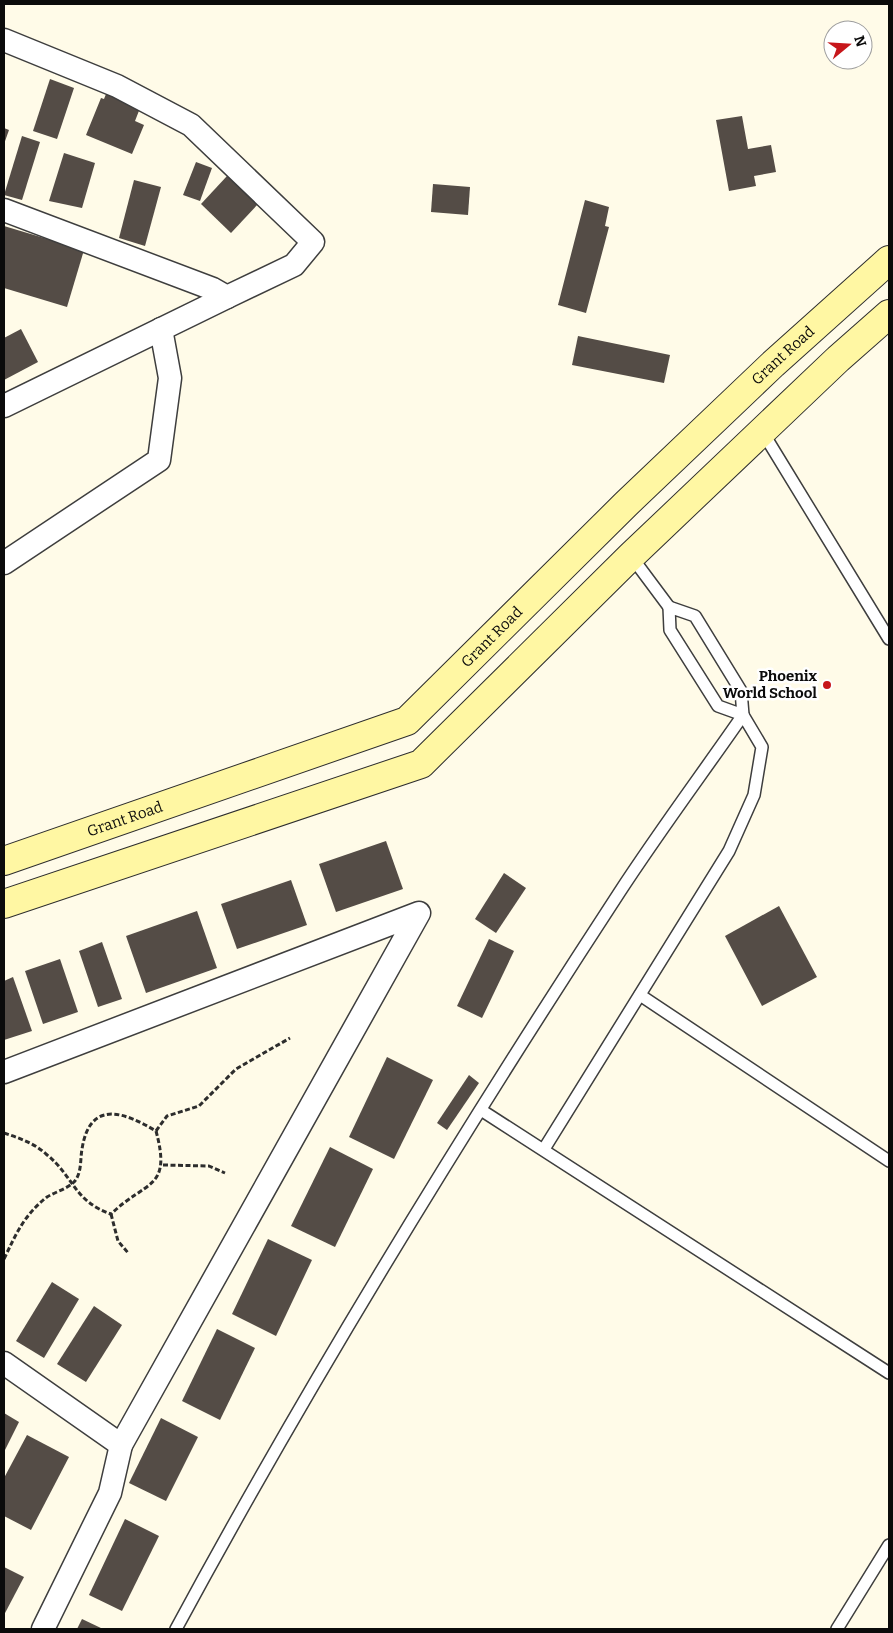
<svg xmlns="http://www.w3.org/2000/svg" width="893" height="1633" font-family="Bitter,serif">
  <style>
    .building { fill: #544c46 }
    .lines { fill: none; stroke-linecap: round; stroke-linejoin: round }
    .service-casing { stroke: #3e3e3e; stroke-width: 14 }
    .minor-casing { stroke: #3e3e3e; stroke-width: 25 }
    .secondary-casing { stroke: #2d2d2d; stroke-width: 30 }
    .path { stroke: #2d2d2d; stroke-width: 3; stroke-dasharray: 5 2.5; stroke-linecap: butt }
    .service { stroke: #fff; stroke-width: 11 }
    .minor { stroke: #fff; stroke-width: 22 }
    .secondary { stroke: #fff7a3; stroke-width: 28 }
    .poi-dot { fill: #c7161a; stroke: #fff; stroke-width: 2 }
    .labels { text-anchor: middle; stroke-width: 5; stroke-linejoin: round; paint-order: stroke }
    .street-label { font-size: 15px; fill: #0b0b0b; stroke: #fff }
    .poi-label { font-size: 15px; font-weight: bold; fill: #0b0b0b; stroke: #fff; text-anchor: end }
  </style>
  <rect width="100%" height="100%" fill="#fffbe8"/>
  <!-- building -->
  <g class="building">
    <path d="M50 79 74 88 57 139 33 131Z"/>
    <path d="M108 89 142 103 135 121 144 125 132 154 86 135 101 98 104 99Z"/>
    <path d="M742 116 748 149 771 145 776 172 754 176 756 186 729 191 716 120Z"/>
    <path d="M4 128 9 130 4 144Z"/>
    <path d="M22 136 40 142 22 200 4 195Z"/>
    <path d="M64 153 95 163 82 208 49 201Z"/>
    <path d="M196 162 212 168 200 201 183 195Z"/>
    <path d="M227 176 258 204 231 233 201 204Z"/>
    <path d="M134 180 161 187 145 246 119 238Z"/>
    <path d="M433 184 470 187 468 215 431 212Z"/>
    <path d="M585 200 609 207 605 226 609 227 586 313 558 305Z"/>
    <path d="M4 226 84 250 67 307 4 288Z"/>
    <path d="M21 329 38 362 4 380V338Z"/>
    <path d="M578 336 670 355 664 383 572 365Z"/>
    <path d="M386 841 403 889 336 912 319 864Z"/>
    <path d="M504 873 526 888 496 933 475 919Z"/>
    <path d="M291 880 307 925 237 949 221 904Z"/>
    <path d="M779 906 817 977 762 1006 725 936Z"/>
    <path d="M197 911 217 968 146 993 126 936Z"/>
    <path d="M489 939 514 951 482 1018 457 1006Z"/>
    <path d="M102 942 122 999 98 1007 79 951Z"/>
    <path d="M60 959 78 1012 43 1024 25 971Z"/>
    <path d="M13 977 32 1031 4 1040V981Z"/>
    <path d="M387 1057 433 1080 394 1159 349 1137Z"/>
    <path d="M469 1075 479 1083 447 1130 437 1123Z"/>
    <path d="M330 1147 373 1169 335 1247 291 1226Z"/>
    <path d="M268 1239 312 1260 276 1336 232 1314Z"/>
    <path d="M52 1282 79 1299 44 1358 16 1341Z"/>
    <path d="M94 1306 122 1325 86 1382 57 1364Z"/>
    <path d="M217 1329 255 1348 220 1420 182 1401Z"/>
    <path d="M4 1413 19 1422 4 1452Z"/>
    <path d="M161 1418 198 1437 166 1501 129 1483Z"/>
    <path d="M27 1435 69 1457 31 1530 4 1516V1478Z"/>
    <path d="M125 1519 159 1536 122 1611 89 1595Z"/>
    <path d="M4 1567 24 1577 4 1615Z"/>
    <path d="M82 1619 103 1629H77Z"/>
  </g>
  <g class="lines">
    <!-- service casing -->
    <g class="service-casing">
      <g id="service">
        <path d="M762 431 889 639"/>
        <path d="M631 556 669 607"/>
        <path d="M669 607 695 616 741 691 743 715 718 706 670 630Z"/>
        <path d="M640 995 889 1161"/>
        <path d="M481 1110 889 1373"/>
        <path d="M176 1629C312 1377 463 1132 619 893 658 833 702 774 743 715L762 747 754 795 729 851 544 1149"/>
        <path d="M837 1629 889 1545"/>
      </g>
    </g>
    <!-- minor casing -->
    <g class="minor-casing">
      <g id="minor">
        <path d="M4 40 117 86 191 125 313 242 294 265 227 297 213 289 4 210"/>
        <path d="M4 406 227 297"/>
        <path d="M4 563 159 460 170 378 161 329"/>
        <path d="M4 1072 419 913 121 1445 4 1363"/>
        <path d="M43 1629 110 1493 121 1445"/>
      </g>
    </g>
    <!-- secondary casing -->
    <g class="secondary-casing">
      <g id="secondary">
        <path id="s1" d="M4 861 407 721 626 504 773 364 889 260"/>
        <path d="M4 904 421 764 631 556 838 359 889 314"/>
      </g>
    </g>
    <!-- path -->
    <g class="path">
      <path d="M156 1131 167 1116 199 1106 236 1069 290 1038"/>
      <path d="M4 1133C19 1138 34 1143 46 1154 74 1176 73 1201 111 1214"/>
      <path d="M163 1165 209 1166 225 1173"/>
      <path d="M111 1214 118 1241 129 1254"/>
      <path d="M4 1259C16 1234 24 1215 47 1197 55 1192 67 1189 74 1182 82 1173 80 1160 82 1149 90 1099 124 1112 156 1131 172 1190 146 1180 111 1214"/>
    </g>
    <!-- service -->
    <use href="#service" class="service"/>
    <!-- minor -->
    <use href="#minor" class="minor"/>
    <!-- secondary -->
    <use href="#secondary" class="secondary"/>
  </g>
  <!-- markers -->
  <circle class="poi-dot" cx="827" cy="685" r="5"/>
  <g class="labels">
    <!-- street labels -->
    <g class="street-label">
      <text dy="5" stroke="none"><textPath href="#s1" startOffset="951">Grant Road</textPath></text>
      <text dy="5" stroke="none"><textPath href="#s1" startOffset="546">Grant Road</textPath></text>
      <text dy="5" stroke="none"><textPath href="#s1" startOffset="128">Grant Road</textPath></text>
    </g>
    <!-- poi labels -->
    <g class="poi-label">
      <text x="817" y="681">Phoenix<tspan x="817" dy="17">World School</tspan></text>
    </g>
  </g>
  <!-- border -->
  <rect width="893" height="1633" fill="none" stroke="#0b0b0b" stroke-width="10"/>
  <!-- north arrow -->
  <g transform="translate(848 45) rotate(72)"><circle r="24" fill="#ffffff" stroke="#9d9d9d"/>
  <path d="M0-4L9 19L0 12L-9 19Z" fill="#c7161a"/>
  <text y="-8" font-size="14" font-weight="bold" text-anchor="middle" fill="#0b0b0b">N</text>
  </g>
</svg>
